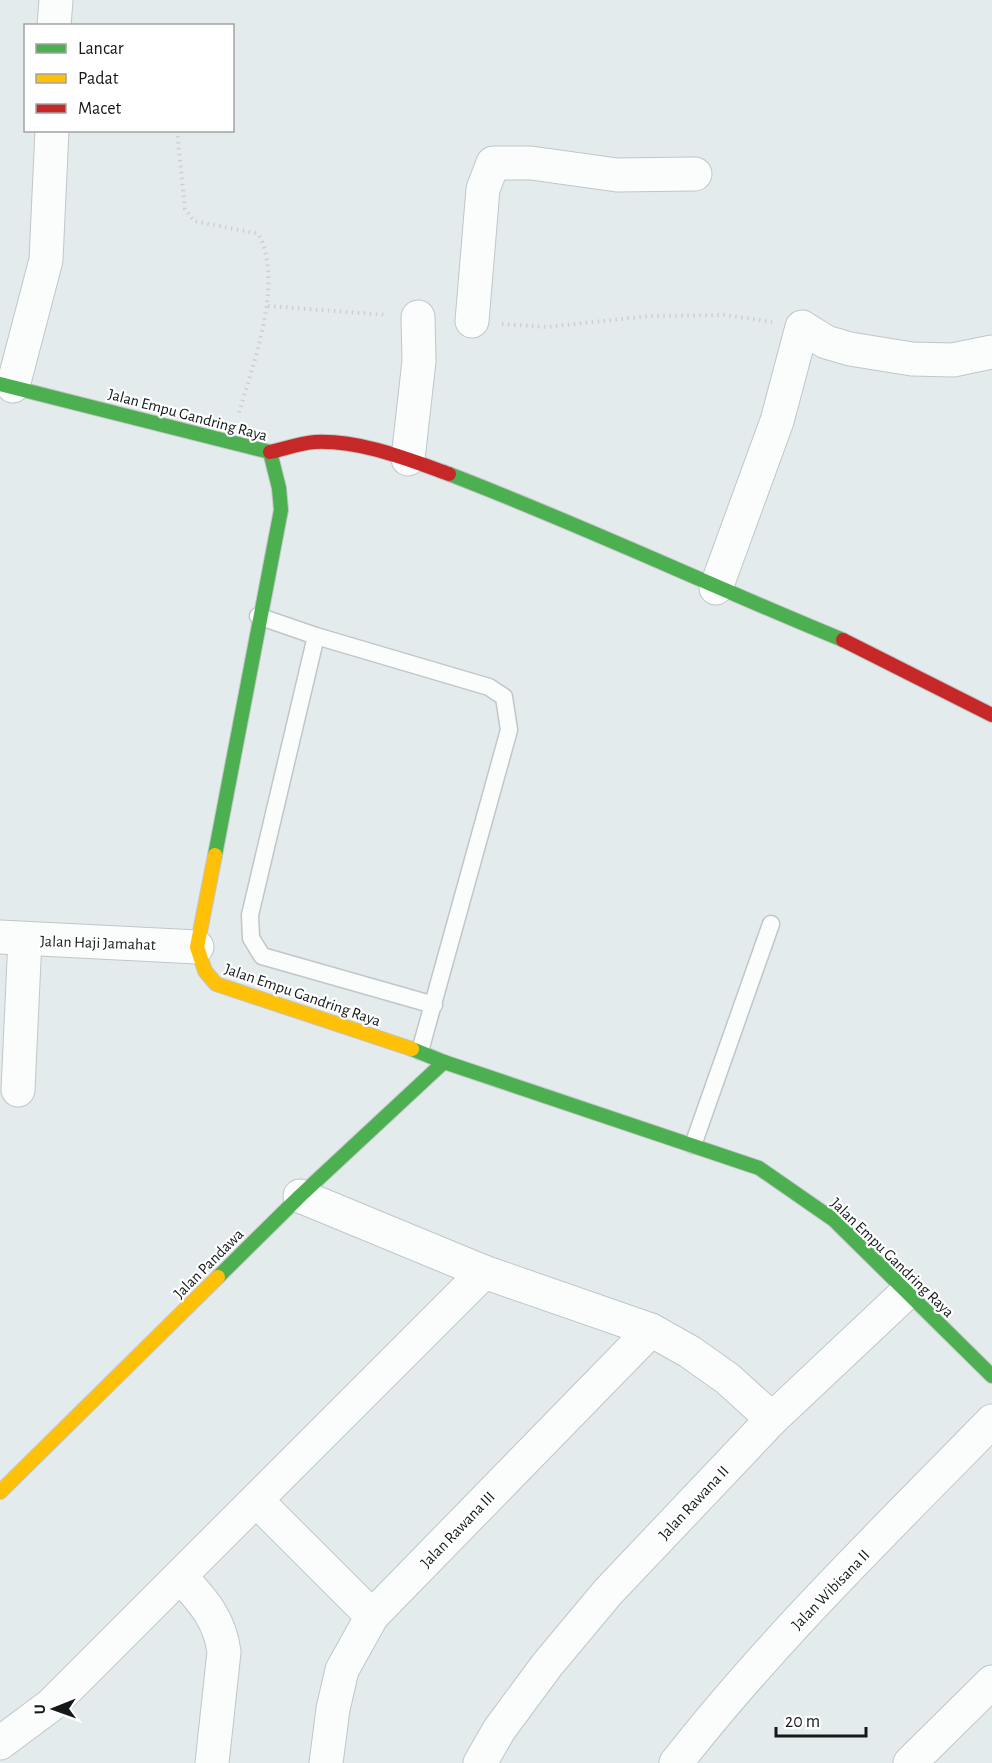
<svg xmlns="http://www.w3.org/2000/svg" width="992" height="1763" font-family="'Alegreya Sans',sans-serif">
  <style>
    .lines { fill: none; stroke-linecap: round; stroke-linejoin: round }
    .lane-casing { stroke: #c1c6c8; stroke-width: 19 }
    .street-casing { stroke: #c1c6c8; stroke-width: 35 }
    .fast-casing { stroke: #c1c6c8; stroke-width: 16 }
    .slow-casing { stroke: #c1c6c8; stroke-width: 16 }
    .jam-casing { stroke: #c1c6c8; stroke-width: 16 }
    .path { stroke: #ced0d0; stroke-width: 4; stroke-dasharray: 1.5 4.5; stroke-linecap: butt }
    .lane { stroke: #fbfcfc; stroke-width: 16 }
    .street { stroke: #fbfcfc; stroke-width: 33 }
    .fast { stroke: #4caf50; stroke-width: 14 }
    .slow { stroke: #ffc107; stroke-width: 14 }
    .jam { stroke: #c62828; stroke-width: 14 }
    .labels { text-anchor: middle; stroke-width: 4.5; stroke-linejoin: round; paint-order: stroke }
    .street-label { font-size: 16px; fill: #141819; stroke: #fff }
  </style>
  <rect width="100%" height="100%" fill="#e4ebed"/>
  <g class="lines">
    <!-- lane casing -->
    <g class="lane-casing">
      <g id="lane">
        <path d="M258 616 316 636 489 687 504 697 509 730 420 1051"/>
        <path d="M316 636 250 915 251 938 262 956 434 1005"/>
        <path d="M693 1145 771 924"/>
      </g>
    </g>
    <!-- street casing -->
    <g class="street-casing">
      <g id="street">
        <path d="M54 26 56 0"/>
        <path d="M472 321 483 189 493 163H531L617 175 695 174"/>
        <path d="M13 386 46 260 52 130"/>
        <path d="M408 459 419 361 418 317"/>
        <path d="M716 588 777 421 802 327 826 342 850 349 912 359 953 360 992 352"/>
        <path d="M0 937 197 947"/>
        <path d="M18 1090 25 939"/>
        <path d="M300 1196 484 1272 651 1330 690 1352 728 1379 772 1419"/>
        <path d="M257 1501 372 1616"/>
        <path d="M181 1577C202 1600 220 1619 224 1652L212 1763"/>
        <path d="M0 1743 51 1705 484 1272"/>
        <path d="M326 1763 333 1709 342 1670 372 1616 651 1330"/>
        <path d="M480 1763 499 1730 547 1665 608 1592 772 1419 907 1292"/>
        <path d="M676 1763C771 1641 884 1532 992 1421"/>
        <path d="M910 1763 992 1682"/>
      </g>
    </g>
    <!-- fast casing -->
    <g class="fast-casing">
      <g id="fast">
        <path d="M0 384 270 452 279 488 281 510 215 855"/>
        <path d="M449 474C582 525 711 586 843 640"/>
        <path d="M412 1049 444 1062 759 1168 834 1220 992 1376"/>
        <path d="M218 1277 300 1196 444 1062"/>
      </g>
    </g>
    <!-- slow casing -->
    <g class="slow-casing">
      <g id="slow">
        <path d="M215 855 197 947 205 971 216 984 412 1049"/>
        <path d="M0 1492 218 1277"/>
      </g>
    </g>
    <!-- jam casing -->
    <g class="jam-casing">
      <g id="jam">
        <path d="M270 452C284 449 300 443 315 442 360 440 407 459 449 474"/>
        <path d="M843 640 992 715"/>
      </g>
    </g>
    <!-- path -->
    <g class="path">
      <path d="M177 130 185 209 194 221 255 233 259 235C284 283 253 364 239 413"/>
      <path d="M268 306 387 315"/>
      <path d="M502 324 546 327 651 316 724 315 772 322"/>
    </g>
    <!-- lane -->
    <use href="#lane" class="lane"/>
    <!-- street -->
    <use href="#street" class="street"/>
    <!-- fast -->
    <use href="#fast" class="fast"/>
    <!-- slow -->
    <use href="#slow" class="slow"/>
    <!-- jam -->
    <use href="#jam" class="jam"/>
  </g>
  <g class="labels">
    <!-- street labels -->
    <g class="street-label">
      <text transform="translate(188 414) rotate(15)" y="6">Jalan Empu Gandring Raya</text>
      <text transform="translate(98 942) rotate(2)" y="6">Jalan Haji Jamahat</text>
      <text transform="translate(303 994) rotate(19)" y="6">Jalan Empu Gandring Raya</text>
      <text transform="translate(893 1257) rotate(44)" y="6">Jalan Empu Gandring Raya</text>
      <text transform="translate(208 1263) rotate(-45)" y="6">Jalan Pandawa</text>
      <text transform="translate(693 1502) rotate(-47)" y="6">Jalan Rawana II</text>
      <text transform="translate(457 1529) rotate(-46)" y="6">Jalan Rawana III</text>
      <text transform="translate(830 1589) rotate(-46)" y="6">Jalan Wibisana II</text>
    </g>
  </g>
  <!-- legend -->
  <rect x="24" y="24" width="210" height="108" fill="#ffffff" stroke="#a1a3a3" stroke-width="1.5"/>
  <rect x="36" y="44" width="30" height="9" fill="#4caf50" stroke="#a1a3a3" stroke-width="1.5"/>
  <text x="78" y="54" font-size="18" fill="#141819">Lancar</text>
  <rect x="36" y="74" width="30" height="9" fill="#ffc107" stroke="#a1a3a3" stroke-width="1.5"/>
  <text x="78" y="84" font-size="18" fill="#141819">Padat</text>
  <rect x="36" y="104" width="30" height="9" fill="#c62828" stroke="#a1a3a3" stroke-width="1.5"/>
  <text x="78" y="114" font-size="18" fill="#141819">Macet</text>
  <!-- north arrow -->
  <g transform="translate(54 1709) rotate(269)" stroke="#ffffff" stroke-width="4.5" paint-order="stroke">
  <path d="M0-4.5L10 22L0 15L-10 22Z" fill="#141819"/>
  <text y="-9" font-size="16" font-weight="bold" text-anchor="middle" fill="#141819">U</text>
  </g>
  <!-- scale -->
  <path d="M776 1727v9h90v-9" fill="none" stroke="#141819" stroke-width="3"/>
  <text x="785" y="1727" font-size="18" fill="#141819" stroke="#ffffff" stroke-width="4.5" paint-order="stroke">20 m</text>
</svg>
